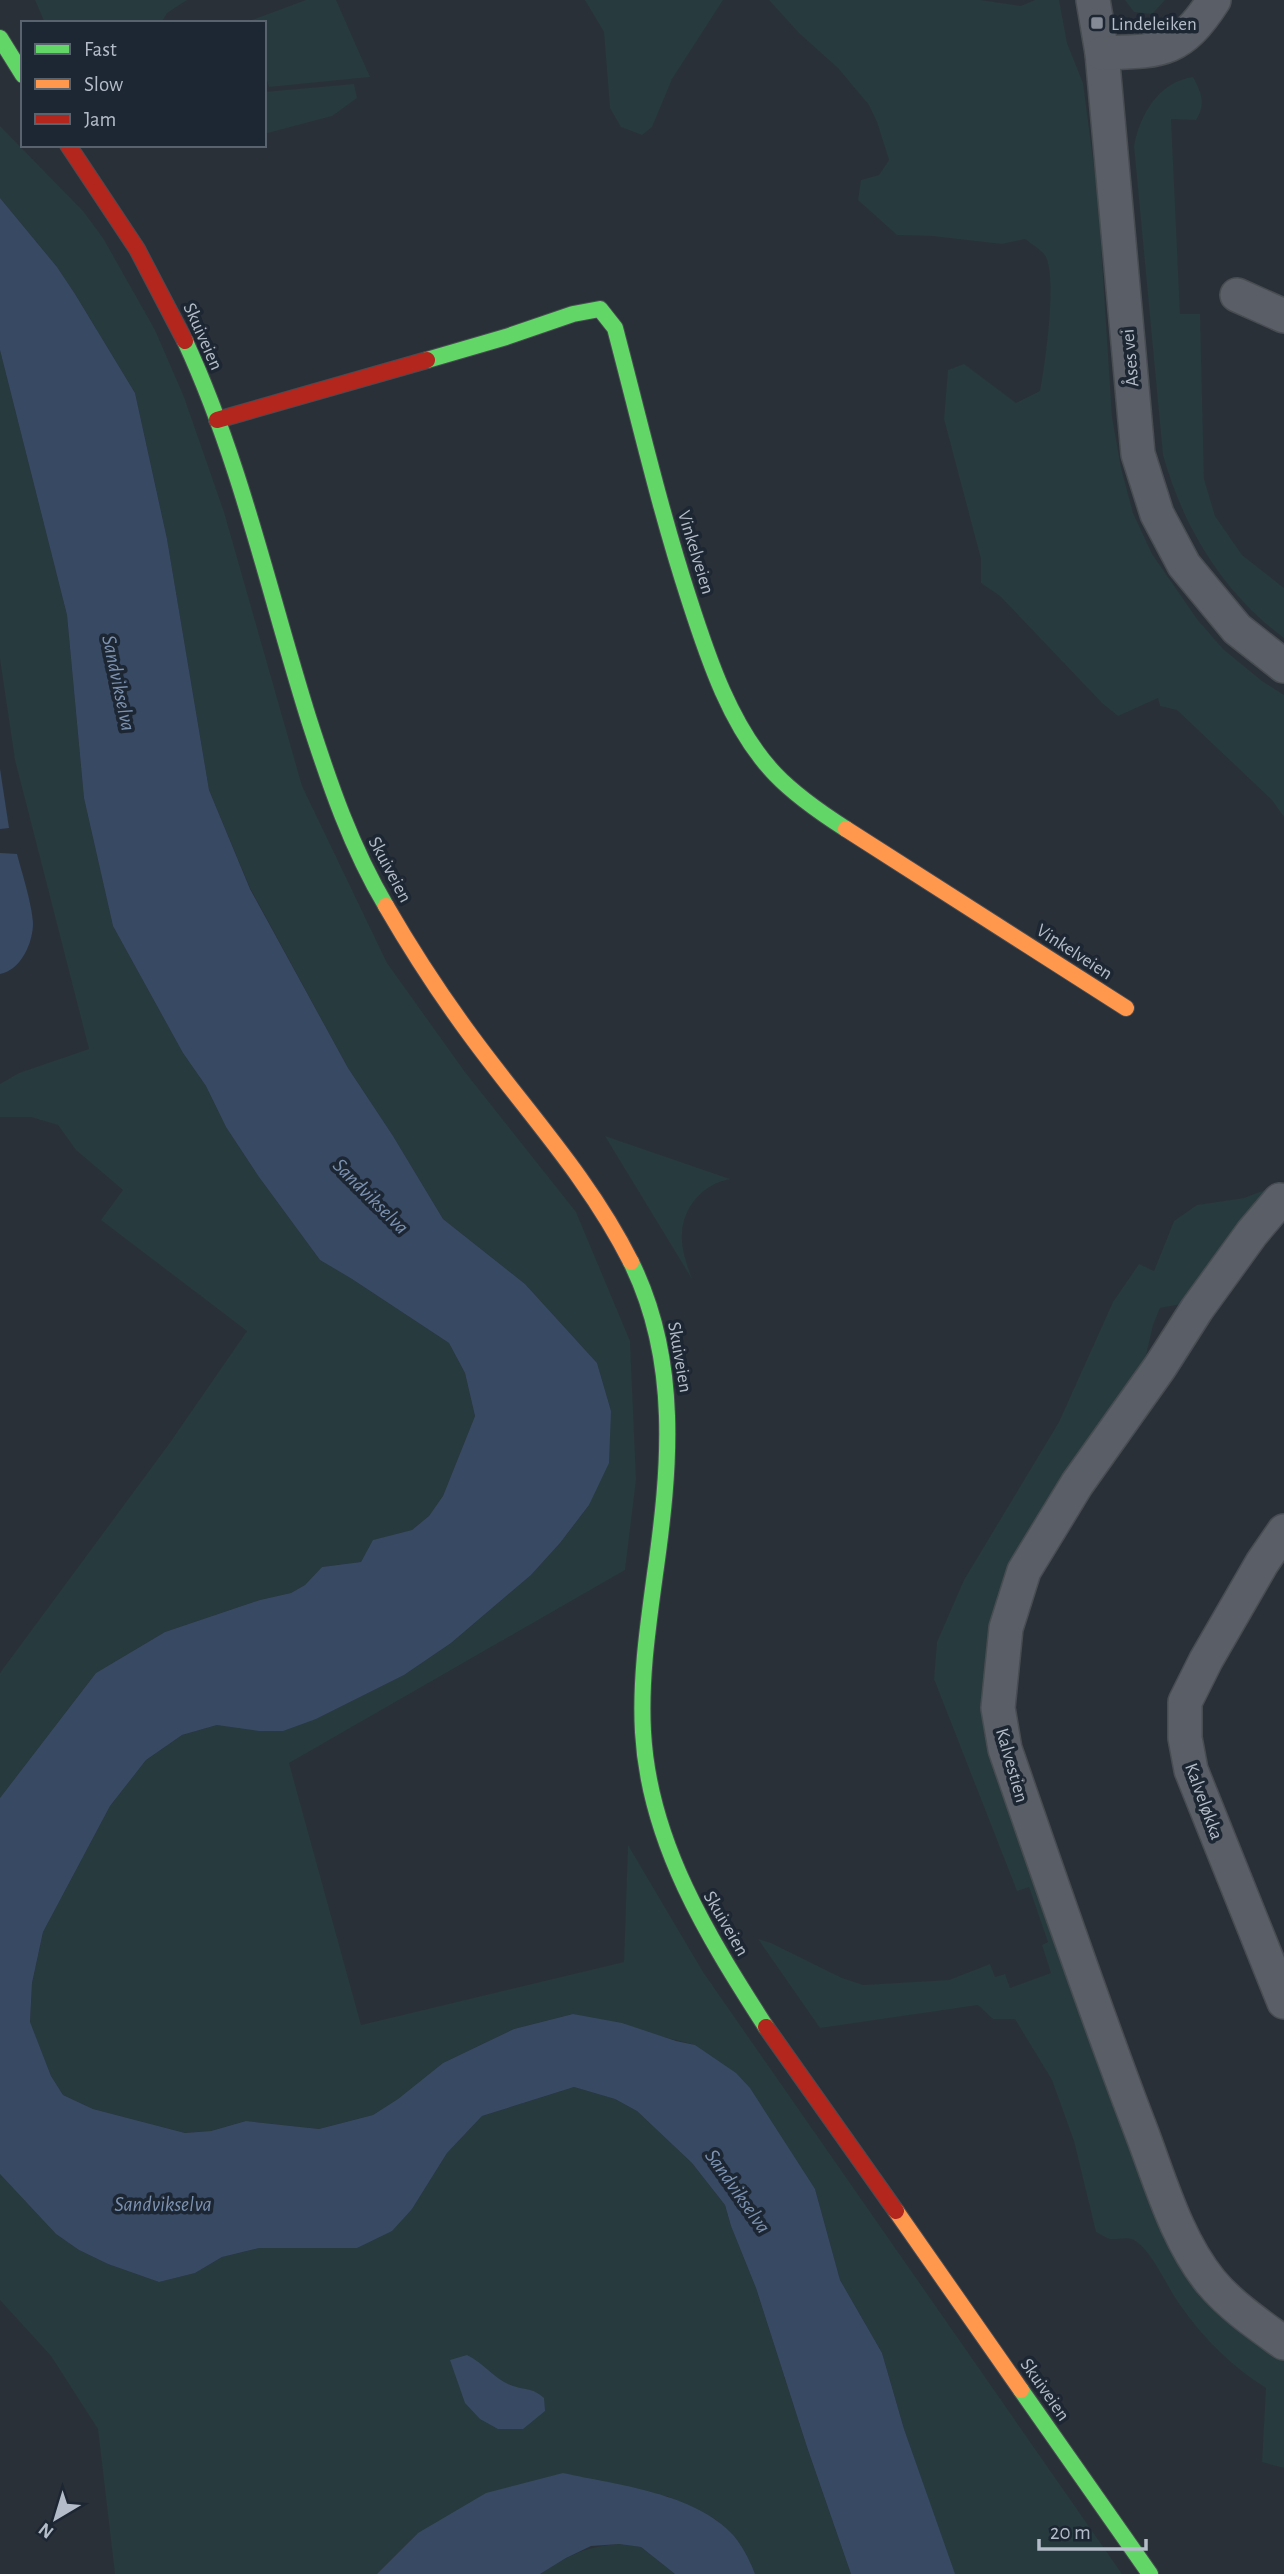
<svg xmlns="http://www.w3.org/2000/svg" width="1284" height="2574" font-family="'Alegreya Sans',sans-serif">
  <style>
    .green { fill: #273a3e }
    .water { fill: #384963 }
    .lines { fill: none; stroke-linecap: round; stroke-linejoin: round }
    .street-casing { stroke: #484c53; stroke-width: 36 }
    .fast-casing { stroke: #484c53; stroke-width: 18 }
    .slow-casing { stroke: #484c53; stroke-width: 18 }
    .jam-casing { stroke: #484c53; stroke-width: 18 }
    .street { stroke: #5a5e66; stroke-width: 33 }
    .fast { stroke: #63d668; stroke-width: 16 }
    .slow { stroke: #ff974d; stroke-width: 16 }
    .jam { stroke: #b3261e; stroke-width: 16 }
    .poi-dot { fill: #848b96; stroke: #1d2633; stroke-width: 2.5 }
    .labels { text-anchor: middle; stroke-width: 7; stroke-linejoin: round; paint-order: stroke }
    .poi-label { font-size: 19px; fill: #b4bcc9; stroke: #1d2633; text-anchor: start }
    .street-label { font-size: 19px; fill: #b4bcc9; stroke: #1d2633 }
    .water-label { font-size: 21px; font-style: italic; fill: #7c92b1; stroke: #1d2633 }
  </style>
  <rect width="100%" height="100%" fill="#2a3038"/>
  <!-- green -->
  <g class="green">
    <path d="M35 0H187L167 13 161 23H45Z"/>
    <path d="M306 0H336L370 77 269 87 264 71V23L249 21Z"/>
    <path d="M585 0H723L672 79 652 127 642 135 621 127 610 108 604 32Z"/>
    <path d="M769 0H980L1021 6 1035 0H1059L1067 43 1083 83 1098 198 1112 417 1121 468 1133 513 1152 554 1197 619 1223 649 1262 681 1284 695V817L1272 800 1177 710 1160 706 1158 698 1118 716 1103 704 1000 596 981 583V559L944 419 948 370 964 364 1016 403 1040 391C1045 364 1057 281 1046 257 1042 250 1031 244 1025 239L1002 244 932 236 897 235 858 200 861 180 879 175 889 160 877 122 869 105 838 68 799 33Z"/>
    <path d="M1125 0H1165L1152 14 1134 12Z"/>
    <path d="M1193 77C1202 94 1206 104 1196 120L1171 119 1180 314H1200L1204 479 1215 516 1242 555 1284 588V638C1223 593 1183 527 1163 455L1134 146C1140 115 1158 82 1193 77Z"/>
    <path d="M354 84 357 98 332 116 264 134V92Z"/>
    <path d="M0 126 83 211 103 238 155 330 184 397 224 512 302 786 387 963 465 1072 576 1212 630 1341 636 1480 625 1570 289 1763 361 2025 624 1962 628 1845 703 1972 1122 2574H955L953 2572 904 2429 882 2353 840 2280 815 2189 695 2045 573 2014 514 2029 443 2063 398 2099 373 2115 319 2129 246 2121 211 2131 185 2133 93 2109 63 2095 51 2076 30 2023 32 1983 43 1932 110 1806 146 1760 182 1735 217 1725 316 1719 404 1675 451 1643 531 1575 560 1543 589 1505 611 1411 597 1363 525 1284 443 1219 393 1136 348 1068 250 888 209 790 167 539 135 393 75 294 57 267 0 198Z"/>
    <path d="M0 350 67 615 84 798 113 926 183 1053 206 1086 226 1127 259 1177 320 1260 352 1279 449 1343 465 1373 475 1416 443 1496 429 1516 412 1530 374 1540 361 1562 322 1567 305 1585 291 1593 260 1600 165 1632 96 1673 0 1798V1673L169 1444 247 1331 101 1220 123 1190 76 1150 58 1125 31 1117H0V1084L19 1073 89 1049 15 760 0 659Z"/>
    <path d="M605 1136 730 1179C703 1184 683 1207 682 1234 681 1249 687 1265 692 1279Z"/>
    <path d="M1270 1188 1279 1192 1182 1304 1160 1308 1153 1325 1144 1364 1083 1461 985 1697 1150 2176 1284 2357V2468L1262 2462 1266 2388C1232 2367 1203 2338 1180 2305 1167 2287 1154 2255 1137 2242 1128 2235 1120 2240 1110 2239 1106 2238 1100 2234 1096 2232L1074 2141 1052 2080 1015 2019H993L978 2005 820 2028 758 1939 771 1943 842 1978 863 1985 949 1980 990 1964 995 1977 1005 1974 1010 1988 1051 1973 1042 1945 1048 1942 1029 1887 1017 1891 934 1679 937 1642 964 1580 1059 1422 1113 1302 1139 1264 1154 1271 1174 1221 1197 1205 1244 1198Z"/>
    <path d="M574 2087 615 2099 637 2111 692 2163 725 2205 731 2226 756 2288 807 2447 851 2574H755L735 2537 715 2519 667 2496 418 2533 377 2574H115L98 2429 51 2356 0 2300V2174L56 2234 79 2250 108 2264 159 2282 195 2273 222 2257 259 2248H357L412 2209 447 2153 482 2116Z"/>
    <path d="M619 2544 641 2547 675 2574H540C570 2555 583 2547 619 2544Z"/>
  </g>
  <!-- water -->
  <g class="water">
    <path d="M0 198 57 267 75 294 135 393 167 539 209 790 250 889 348 1068 393 1136 443 1219 525 1284 597 1363 611 1411 609 1463 589 1505 560 1543 531 1575 451 1643 404 1675 316 1719 283 1731H259L217 1725 182 1735 146 1760 110 1806 43 1932 32 1983 30 2022 51 2076 63 2095 93 2109 185 2133 211 2131 246 2121 319 2129 373 2115 398 2099 443 2063 514 2029 573 2014 622 2023 676 2041 695 2045 736 2073 750 2088 815 2189 840 2280 882 2353 904 2429 955 2574H851L807 2447 756 2288 731 2226 725 2205 692 2163 637 2111 615 2099 574 2087 482 2116 447 2153 412 2209 392 2231 357 2248H259L222 2257 195 2273 159 2282 108 2264 79 2250 56 2234 0 2174V1798L96 1673 165 1632 260 1600 291 1593 305 1585 322 1567 361 1562 373 1540 412 1530 429 1516 443 1496 475 1416 465 1373 449 1343 352 1279 320 1260 259 1177 226 1127 206 1086 183 1053 113 926 84 798 67 615 0 350Z"/>
    <path d="M0 769 9 828 0 829Z"/>
    <path d="M0 853 17 854C22 873 32 904 33 923 33 943 21 970 0 974Z"/>
    <path d="M467 2355C484 2363 495 2380 513 2386 528 2391 531 2387 544 2398L545 2411 523 2429H498L480 2419 465 2403 450 2360Z"/>
    <path d="M563 2473C617 2485 696 2493 734 2536 743 2547 750 2561 755 2574H675L641 2547 619 2544 591 2546 566 2558 540 2574H377L418 2533 486 2493Z"/>
  </g>
  <g class="lines">
    <!-- street casing -->
    <g class="street-casing">
      <g id="street">
        <path d="M1093 0 1102 53 1138 454 1157 514 1184 565 1237 629 1284 666"/>
        <path d="M1102 53C1161 51 1180 53 1214 0"/>
        <path d="M1237 295 1284 316"/>
        <path d="M1280 1200 1252 1233 1197 1309 1160 1367 1077 1484 1024 1571 1006 1628 998 1708 1005 1749C1049 1876 1092 2003 1140 2128 1160 2180 1176 2239 1211 2282 1231 2306 1259 2325 1284 2343"/>
        <path d="M1284 1531 1262 1563 1206 1660 1185 1702V1738L1191 1770 1284 2002"/>
      </g>
    </g>
    <!-- fast casing -->
    <g class="fast-casing">
      <g id="fast">
        <path d="M0 38 23 75"/>
        <path d="M185 341C241 462 269 593 309 720 330 785 351 847 386 906"/>
        <path d="M427 360 506 337 573 314 600 309 615 328C639 419 660 510 689 599 708 658 731 728 775 774 796 796 821 813 846 829"/>
        <path d="M631 1262C680 1361 670 1469 655 1574 648 1626 640 1679 643 1732 649 1842 708 1937 766 2027"/>
        <path d="M1021 2390 1150 2574"/>
      </g>
    </g>
    <!-- slow casing -->
    <g class="slow-casing">
      <g id="slow">
        <path d="M846 829 1126 1008"/>
        <path d="M386 906C412 951 440 994 471 1036 526 1111 589 1178 631 1262"/>
        <path d="M896 2211 1021 2390"/>
      </g>
    </g>
    <!-- jam casing -->
    <g class="jam-casing">
      <g id="jam">
        <path d="M68 145 137 249 185 341"/>
        <path d="M217 420 427 360"/>
        <path d="M766 2027 896 2211"/>
      </g>
    </g>
    <!-- street -->
    <use href="#street" class="street"/>
    <!-- fast -->
    <use href="#fast" class="fast"/>
    <!-- slow -->
    <use href="#slow" class="slow"/>
    <!-- jam -->
    <use href="#jam" class="jam"/>
  </g>
  <!-- markers -->
  <rect class="poi-dot" x="1090" y="16" width="14" height="14" rx="3.5"/>
  <g class="labels">
    <!-- poi labels -->
    <g class="poi-label">
      <text x="1111" y="30">Lindeleiken</text>
    </g>
    <!-- street labels -->
    <g class="street-label">
      <text transform="translate(204 336) rotate(66)" y="7">Skuiveien</text>
      <text transform="translate(1129 358) rotate(-95)" y="7">Åses vei</text>
      <text transform="translate(697 552) rotate(73)" y="7">Vinkelveien</text>
      <text transform="translate(391 869) rotate(62)" y="7">Skuiveien</text>
      <text transform="translate(1075 951) rotate(33)" y="7">Vinkelveien</text>
      <text transform="translate(681 1357) rotate(80)" y="7">Skuiveien</text>
      <text transform="translate(1013 1765) rotate(74)" y="7">Kalvestien</text>
      <text transform="translate(1205 1801) rotate(70)" y="7">Kalveløkka</text>
      <text transform="translate(727 1923) rotate(60)" y="7">Skuiveien</text>
      <text transform="translate(1046 2389) rotate(55)" y="7">Skuiveien</text>
    </g>
    <!-- water labels -->
    <g class="water-label">
      <text transform="translate(119 683) rotate(78)" y="7">Sandvikselva</text>
      <text transform="translate(371 1196) rotate(45)" y="7">Sandvikselva</text>
      <text transform="translate(738 2191) rotate(55)" y="7">Sandvikselva</text>
      <text x="163" y="2211">Sandvikselva</text>
    </g>
  </g>
  <!-- legend -->
  <rect x="21" y="21" width="245" height="126" fill="#1d2633" stroke="#59626f" stroke-width="2"/>
  <rect x="35" y="44" width="35" height="10" fill="#63d668" stroke="#59626f" stroke-width="2"/>
  <text x="84" y="56" font-size="21" fill="#b4bcc9">Fast</text>
  <rect x="35" y="79" width="35" height="10" fill="#ff974d" stroke="#59626f" stroke-width="2"/>
  <text x="84" y="91" font-size="21" fill="#b4bcc9">Slow</text>
  <rect x="35" y="114" width="35" height="10" fill="#b3261e" stroke="#59626f" stroke-width="2"/>
  <text x="84" y="126" font-size="21" fill="#b4bcc9">Jam</text>
  <!-- north arrow -->
  <g transform="translate(56 2518) rotate(218)" stroke="#1d2633" stroke-width="5" paint-order="stroke">
  <path d="M0-5L12 26L0 18L-12 26Z" fill="#b4bcc9"/>
  <text y="-10" font-size="19" font-weight="bold" text-anchor="middle" fill="#b4bcc9">N</text>
  </g>
  <!-- scale -->
  <path d="M1039 2539v10h107v-10" fill="none" stroke="#b4bcc9" stroke-width="3.5"/>
  <text x="1050" y="2539" font-size="21" fill="#b4bcc9" stroke="#1d2633" stroke-width="5" paint-order="stroke">20 m</text>
</svg>
